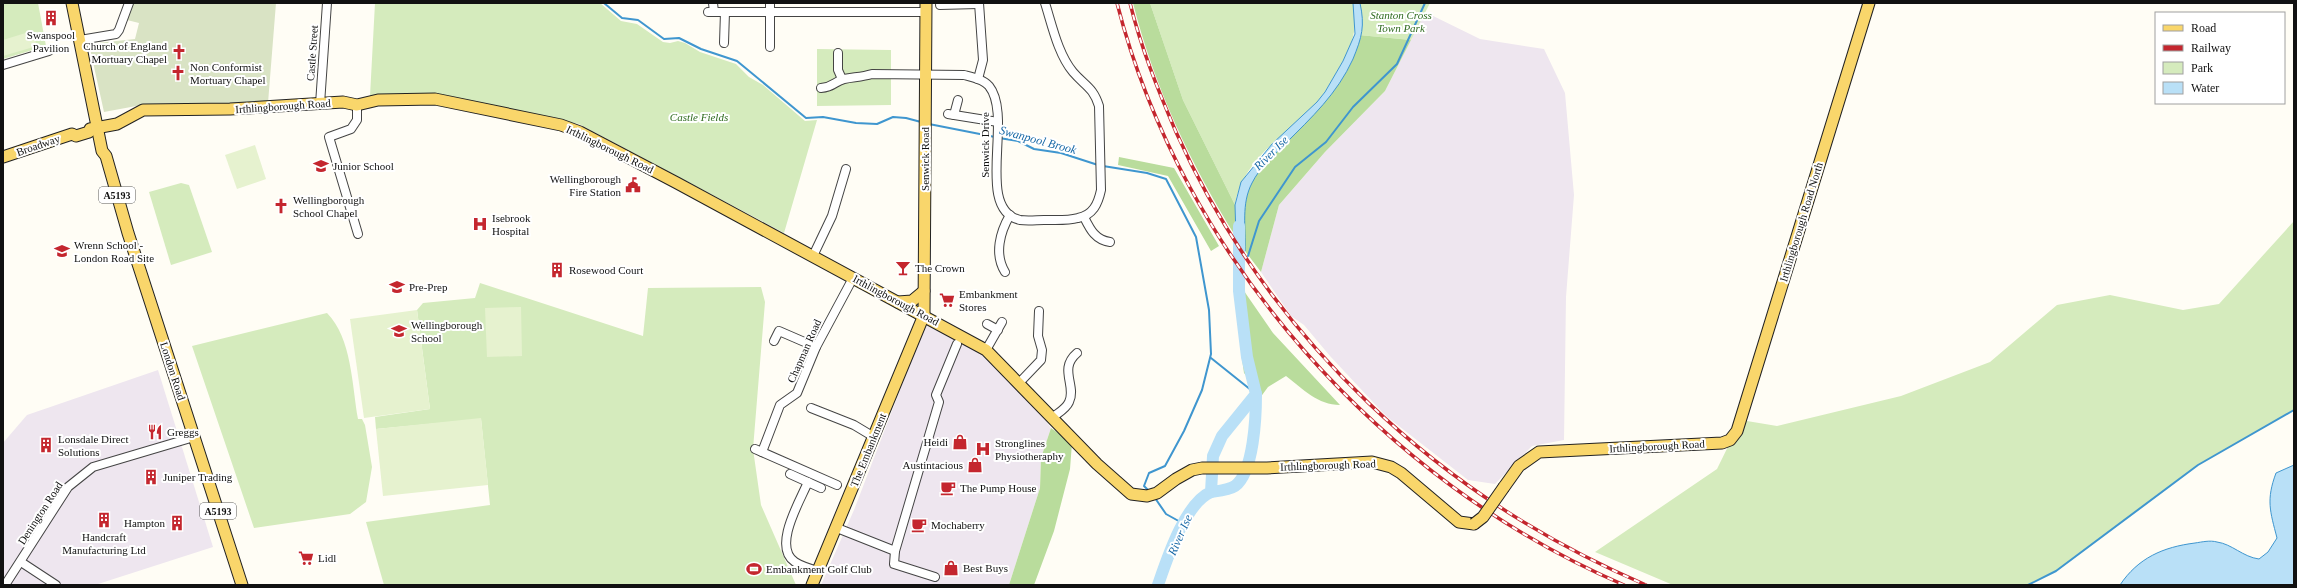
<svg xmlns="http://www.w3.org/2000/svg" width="2297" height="588" font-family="'Times New Roman',serif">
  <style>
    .industrial { fill: #eee6ef }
    .green { fill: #d5ebbd }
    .forest { fill: #b9dc9c }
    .cemetery { fill: #d9e3c4 }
    .pitch { fill: #e6f2cf }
    .water { fill: #b9e0f7; stroke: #3f96cf }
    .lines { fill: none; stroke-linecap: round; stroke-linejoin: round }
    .stream { stroke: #3f96cf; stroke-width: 2 }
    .river { stroke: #b9e0f7; stroke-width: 12 }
    .minor-casing { stroke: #444; stroke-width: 10 }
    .major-casing { stroke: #222; stroke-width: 13 }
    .minor { stroke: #fff; stroke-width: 8 }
    .major { stroke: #f9d66b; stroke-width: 11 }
    .rail-casing { stroke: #c4262e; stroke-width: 3.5 }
    .rail { stroke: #fff; stroke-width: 2; stroke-dasharray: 6; stroke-linecap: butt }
    .major-bridge-casing { stroke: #222; stroke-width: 13; stroke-linecap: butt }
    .major-bridge { stroke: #f9d66b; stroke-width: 11 }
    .labels { text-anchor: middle; stroke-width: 4; stroke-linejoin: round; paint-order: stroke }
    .shield { fill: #fff; stroke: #585858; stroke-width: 1 }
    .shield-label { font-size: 10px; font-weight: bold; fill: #111 }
    .park-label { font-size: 11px; font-style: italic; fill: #2f6b1f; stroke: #fff }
    .poi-label { font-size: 11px; fill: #111; stroke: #fff; text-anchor: start }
    .street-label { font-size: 11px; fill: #111; stroke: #fff }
    .water-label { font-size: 12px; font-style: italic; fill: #1768a6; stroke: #fff }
  </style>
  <rect width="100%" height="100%" fill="#fffdf5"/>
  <!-- industrial -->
  <g class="industrial">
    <path d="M1425 12 1480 39 1544 49 1565 93 1574 195 1566 297 1564 440 1532 446 1495 484 1468 480 1386 416 1330 356 1304 325 1291 316 1261 272 1279 205 1325 152 1385 91Z"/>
    <path d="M928 325 966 343 992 362 1030 397 1051 428 1041 458 1040 488 1009 585H821L854 510 923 330Z"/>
    <path d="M158 370 213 547 95 585H3V443L27 415Z"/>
  </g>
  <!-- green -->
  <g class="green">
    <path d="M3 3H38L46 46 3 59Z"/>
    <path d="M375 3H600L621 21 637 24 663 42 670 43 678 41 685 43 700 52 736 64 749 77 763 85 805 121 817 120 784 233 579 124 456 98 370 96Z"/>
    <path d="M1150 3H1353C1358 28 1353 44 1340 66 1333 78 1326 92 1317 102 1288 134 1242 159 1235 205L1183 100Z"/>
    <path d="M1357 3H1430L1411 40 1359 35Z"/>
    <path d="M817 49 891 50V105L817 106Z"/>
    <path d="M181 183 189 185 212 252 171 265 149 192Z"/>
    <path d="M2294 221V410L2198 465 2056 571 2028 585H1673L1595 552 1717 469 1741 420 1777 426 1901 396 1990 362 2057 305 2110 295 2183 310 2219 304Z"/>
    <path d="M480 283 643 336 648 288 761 287 765 302 753 449 761 505 796 585H384L366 522 490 505 481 419 376 429 375 417 430 409 417 310 423 303 475 298Z"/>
    <path d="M327 313C352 338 352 386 358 419H362L365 425 372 467 366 502 350 514 254 528 192 346Z"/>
  </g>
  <!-- forest -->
  <g class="forest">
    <path d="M1133 3H1150L1183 100 1235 205 1236 237C1191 165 1154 86 1133 3Z"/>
    <path d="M1359 35 1411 40 1385 91 1325 152 1279 205 1261 272 1245 251 1239 235 1240 204 1250 173 1318 105Z"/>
    <path d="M1119 157 1174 168 1219 246 1211 251 1168 176 1118 165Z"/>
    <path d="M1235 278 1273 333 1340 405C1318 405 1303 389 1286 376L1268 387 1257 402 1253 398 1249 379 1244 373 1241 352 1245 337 1239 333Z"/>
    <path d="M1051 428 1072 443 1070 469 1054 531 1034 585H1009L1040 488 1041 458Z"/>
  </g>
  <!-- cemetery -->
  <path class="cemetery" d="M133 3H276L268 103 147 104 104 112 89 44 135 39 139 23 127 20Z"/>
  <!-- pitch -->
  <g class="pitch">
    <path d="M32 31 37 46 3 56V40Z"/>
    <path d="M255 145 266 179 237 189 225 155Z"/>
    <path d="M521 307 522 356 487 357 485 308Z"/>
    <path d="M417 310 430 409 364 418 350 319Z"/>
    <path d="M481 418 488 485 383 496 376 429Z"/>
  </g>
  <!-- water -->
  <g class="water">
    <path d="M1353 3H1360C1365 26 1362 37 1353 59 1337 94 1312 117 1285 144 1273 156 1260 167 1252 183 1241 204 1246 227 1245 251L1236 237 1235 205 1241 182 1272 144 1317 102 1325 92 1343 61 1355 34Z"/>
    <path d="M2294 465V585H2120C2138 558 2163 547 2195 543 2202 542 2210 540 2217 542 2232 544 2243 557 2259 559L2268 552 2277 538C2270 511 2266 500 2276 473Z"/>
  </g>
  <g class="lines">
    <!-- stream -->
    <g class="stream">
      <path d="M604 3 622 18 638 20 664 39 679 38 701 49 737 61 806 118 823 117 856 123 877 124 893 117 906 118 921 122"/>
      <path d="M929 124 995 137"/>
      <path d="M999 138 1018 141 1034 149 1061 153 1098 165"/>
      <path d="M1103 166 1147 173 1166 179 1196 237 1209 310 1211 354 1202 390 1184 431 1165 466 1149 473 1144 486 1148 490"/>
      <path d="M1248 256 1259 221 1295 167 1326 142 1353 107 1397 64 1425 3"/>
      <path d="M1211 358 1256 394"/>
      <path d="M1155 498 1166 514 1184 524"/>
      <path d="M2028 585 2056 571 2198 465 2294 410"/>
    </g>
    <!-- river -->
    <g class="river">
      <path d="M1211 492C1218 491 1229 490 1235 486 1254 472 1256 416 1256 394"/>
      <path d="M1158 585C1167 559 1185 503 1211 492L1213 456 1222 436 1256 394 1247 357 1239 291V226"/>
    </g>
    <!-- minor casing -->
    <g class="minor-casing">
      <g id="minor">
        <path d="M713 3 714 12"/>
        <path d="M770 3V47"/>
        <path d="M940 5 978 4"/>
        <path d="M708 12H926"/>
        <path d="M80 40 116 34 119 30 129 3"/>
        <path d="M724 43 725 12"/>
        <path d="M838 53V70L842 79"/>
        <path d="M3 65 49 51"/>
        <path d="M978 79 983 60 979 3"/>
        <path d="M821 88C834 87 835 81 844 79 854 77 862 77 872 74L964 75C972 77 983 79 989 86 1014 117 974 209 1020 220 1028 221 1037 220 1044 220 1056 220 1067 221 1078 218 1093 215 1098 204 1101 190L1099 106C1093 87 1085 86 1073 72 1058 54 1052 25 1045 3"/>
        <path d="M320 104 327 3"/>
        <path d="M357 105V120L351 129 329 137 358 234"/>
        <path d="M948 114 998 122"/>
        <path d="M954 115 958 100"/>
        <path d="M1084 217C1090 229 1095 240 1110 242"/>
        <path d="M813 256 832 216 846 169"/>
        <path d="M1005 272C994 254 1000 232 1010 215"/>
        <path d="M987 324 998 330"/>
        <path d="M774 341 779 331 816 347"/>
        <path d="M986 350 1002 322"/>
        <path d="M1019 383 1041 360 1042 350 1038 336 1039 311"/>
        <path d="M811 408 854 425 874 437"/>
        <path d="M1053 417C1058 413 1066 409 1069 402 1077 386 1058 369 1077 353"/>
        <path d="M755 449 837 485"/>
        <path d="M762 452 780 405 797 393 816 347 853 278"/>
        <path d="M790 474 821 488"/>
        <path d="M808 482C800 501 772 547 795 562 801 566 811 569 818 571"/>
        <path d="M837 528 895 551"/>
        <path d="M21 562 56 585"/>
        <path d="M935 577 894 564 895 551 939 402 936 395 957 344"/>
        <path d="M5 585 68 487 93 467 194 437"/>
      </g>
    </g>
    <!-- major casing -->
    <g class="major-casing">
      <g id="major">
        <path d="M72 3 102 151 106 156 128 233 242 585"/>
        <path d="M3 157 72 134 76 136 89 132 90 129 117 124 143 110 230 109 343 102 357 105 378 100 435 99 561 125 580 132 677 183 986 350 1097 464 1131 494 1147 496 1157 493 1176 479 1192 470 1202 468H1267L1372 462 1391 467 1401 473 1459 522 1474 524"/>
        <path d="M898 302 912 301 924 291"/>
        <path d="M1504 487 1519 466 1539 452 1722 443 1730 440 1737 431 1869 3"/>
        <path d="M812 585 924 315 926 3"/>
      </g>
    </g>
    <!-- minor -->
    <use href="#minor" class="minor"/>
    <!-- major -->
    <use href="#major" class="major"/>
    <!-- rail casing -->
    <g class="rail-casing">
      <g id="rail">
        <path d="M1117 3C1182 258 1383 482 1624 585"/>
        <path d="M1130 3C1141 48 1158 90 1176 132 1269 339 1440 497 1646 585"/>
      </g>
    </g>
    <!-- rail -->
    <use href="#rail" class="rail"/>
    <!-- major-bridge casing -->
    <g class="major-bridge-casing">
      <path id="major-bridge" d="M1474 524 1483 517 1504 487"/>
    </g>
    <!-- major-bridge -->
    <use href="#major-bridge" class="major-bridge"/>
  </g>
  <!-- icons -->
  <defs>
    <g id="building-bare" transform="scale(1.2)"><path d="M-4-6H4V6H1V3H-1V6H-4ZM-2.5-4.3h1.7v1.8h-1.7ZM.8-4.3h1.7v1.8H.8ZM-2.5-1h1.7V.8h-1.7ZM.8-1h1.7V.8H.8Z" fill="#c4262e" stroke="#fff" stroke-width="2.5" paint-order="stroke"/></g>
    <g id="church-bare" transform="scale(1.2)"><path d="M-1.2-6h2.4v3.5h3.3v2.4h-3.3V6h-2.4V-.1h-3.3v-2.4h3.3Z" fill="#c4262e" stroke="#fff" stroke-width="2.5" paint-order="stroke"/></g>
    <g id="school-bare" transform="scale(1.2)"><path d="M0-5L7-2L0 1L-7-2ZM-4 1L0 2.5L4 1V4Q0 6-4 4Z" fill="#c4262e" stroke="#fff" stroke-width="2.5" paint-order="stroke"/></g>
    <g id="civic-bare" transform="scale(1.2)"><path d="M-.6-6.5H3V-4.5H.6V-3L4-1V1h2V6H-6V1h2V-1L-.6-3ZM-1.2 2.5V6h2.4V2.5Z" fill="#c4262e" stroke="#fff" stroke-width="2.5" paint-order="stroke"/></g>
    <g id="hospital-bare" transform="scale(1.2)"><path d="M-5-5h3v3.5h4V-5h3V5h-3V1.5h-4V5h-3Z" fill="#c4262e" stroke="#fff" stroke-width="2.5" paint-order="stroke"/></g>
    <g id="bar-bare" transform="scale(1.2)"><path d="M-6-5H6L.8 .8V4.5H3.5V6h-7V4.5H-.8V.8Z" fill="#c4262e" stroke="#fff" stroke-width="2.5" paint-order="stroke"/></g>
    <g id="supermarket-bare" transform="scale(1.2)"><path d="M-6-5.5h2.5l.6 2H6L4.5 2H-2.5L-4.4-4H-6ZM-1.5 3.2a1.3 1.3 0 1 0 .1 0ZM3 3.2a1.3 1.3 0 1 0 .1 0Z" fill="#c4262e" stroke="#fff" stroke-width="2.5" paint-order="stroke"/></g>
    <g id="restaurant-bare" transform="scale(1.2)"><path d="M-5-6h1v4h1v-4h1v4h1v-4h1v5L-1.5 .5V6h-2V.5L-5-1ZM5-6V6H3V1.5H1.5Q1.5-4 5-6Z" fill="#c4262e" stroke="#fff" stroke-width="2.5" paint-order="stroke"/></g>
    <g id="shop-bare" transform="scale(1.2)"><path d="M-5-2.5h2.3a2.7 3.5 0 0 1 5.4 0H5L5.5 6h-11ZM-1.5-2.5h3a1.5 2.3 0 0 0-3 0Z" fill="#c4262e" stroke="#fff" stroke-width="2.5" paint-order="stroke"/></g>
    <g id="cafe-bare" transform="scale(1.2)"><path d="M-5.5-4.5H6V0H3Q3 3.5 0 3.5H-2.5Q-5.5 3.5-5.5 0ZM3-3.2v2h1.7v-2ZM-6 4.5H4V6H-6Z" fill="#c4262e" stroke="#fff" stroke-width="2.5" paint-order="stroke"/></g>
    <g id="stadium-bare" transform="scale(1.2)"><path d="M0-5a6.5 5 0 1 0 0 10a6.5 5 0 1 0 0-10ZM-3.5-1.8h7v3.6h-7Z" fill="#c4262e" stroke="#fff" stroke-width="2.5" paint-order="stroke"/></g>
  </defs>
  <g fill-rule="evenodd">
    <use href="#building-bare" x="51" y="18"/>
    <use href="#church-bare" x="179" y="52"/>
    <use href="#church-bare" x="178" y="73"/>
    <use href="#school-bare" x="321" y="166"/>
    <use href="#civic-bare" x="633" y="185"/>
    <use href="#church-bare" x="281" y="206"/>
    <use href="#hospital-bare" x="480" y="224"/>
    <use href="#school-bare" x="62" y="251"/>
    <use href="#bar-bare" x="903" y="268"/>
    <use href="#building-bare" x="557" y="270"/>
    <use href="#school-bare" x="397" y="287"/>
    <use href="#supermarket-bare" x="947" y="300"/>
    <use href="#school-bare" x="399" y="331"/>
    <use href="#restaurant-bare" x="155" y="432"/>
    <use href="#shop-bare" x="960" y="442"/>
    <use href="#building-bare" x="46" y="445"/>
    <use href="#hospital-bare" x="983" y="449"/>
    <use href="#shop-bare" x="975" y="465"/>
    <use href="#building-bare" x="151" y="477"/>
    <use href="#cafe-bare" x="948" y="488"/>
    <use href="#building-bare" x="104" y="520"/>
    <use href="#building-bare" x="177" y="523"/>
    <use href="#cafe-bare" x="919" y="525"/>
    <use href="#supermarket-bare" x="306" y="558"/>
    <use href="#shop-bare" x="951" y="568"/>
    <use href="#stadium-bare" x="754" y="569"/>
  </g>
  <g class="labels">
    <!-- shield labels -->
    <g class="shield">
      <rect x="99" y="187" width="36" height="16" rx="3"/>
      <rect x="200" y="503" width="36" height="16" rx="3"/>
    </g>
    <g class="shield-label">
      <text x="117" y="199">A5193</text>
      <text x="218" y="515">A5193</text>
    </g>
    <!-- park labels -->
    <g class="park-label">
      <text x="1401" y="19">Stanton Cross<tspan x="1401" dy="13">Town Park</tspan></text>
      <text x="699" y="121">Castle Fields</text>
    </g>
    <!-- poi labels -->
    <g class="poi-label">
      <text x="51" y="39" text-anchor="middle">Swanspool<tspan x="51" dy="13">Pavilion</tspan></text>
      <text x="167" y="50" text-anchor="end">Church of England<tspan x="167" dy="13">Mortuary Chapel</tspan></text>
      <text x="190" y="71">Non Conformist<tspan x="190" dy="13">Mortuary Chapel</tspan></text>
      <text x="333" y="170">Junior School</text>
      <text x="621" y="183" text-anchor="end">Wellingborough<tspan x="621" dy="13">Fire Station</tspan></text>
      <text x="293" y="204">Wellingborough<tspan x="293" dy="13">School Chapel</tspan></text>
      <text x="492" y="222">Isebrook<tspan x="492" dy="13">Hospital</tspan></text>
      <text x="74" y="249">Wrenn School -<tspan x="74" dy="13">London Road Site</tspan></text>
      <text x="915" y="272">The Crown</text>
      <text x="569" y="274">Rosewood Court</text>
      <text x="409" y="291">Pre-Prep</text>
      <text x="959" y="298">Embankment<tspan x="959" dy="13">Stores</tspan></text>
      <text x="411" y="329">Wellingborough<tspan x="411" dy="13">School</tspan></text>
      <text x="167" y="436">Greggs</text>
      <text x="58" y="443">Lonsdale Direct<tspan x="58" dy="13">Solutions</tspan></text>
      <text x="948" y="446" text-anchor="end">Heidi</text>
      <text x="995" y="447">Stronglines<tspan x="995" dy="13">Physiotheraphy</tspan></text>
      <text x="963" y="469" text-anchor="end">Austintacious</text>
      <text x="163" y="481">Juniper Trading</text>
      <text x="960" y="492">The Pump House</text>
      <text x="165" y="527" text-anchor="end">Hampton</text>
      <text x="931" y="529">Mochaberry</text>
      <text x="104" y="541" text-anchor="middle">Handcraft<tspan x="104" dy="13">Manufacturing Ltd</tspan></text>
      <text x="318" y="562">Lidl</text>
      <text x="963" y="572">Best Buys</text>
      <text x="766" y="573">Embankment Golf Club</text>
    </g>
    <!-- street labels -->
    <g class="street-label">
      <text transform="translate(312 53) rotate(-86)" y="4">Castle Street</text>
      <text transform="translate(283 106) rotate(-4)" y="4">Irthlingborough Road</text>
      <text transform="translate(38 145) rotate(-19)" y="4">Broadway</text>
      <text transform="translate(985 145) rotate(-90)" y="4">Senwick Drive</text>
      <text transform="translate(610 149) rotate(26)" y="4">Irthlingborough Road</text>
      <text transform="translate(925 159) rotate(-90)" y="4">Senwick Road</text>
      <text transform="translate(1801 222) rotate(-73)" y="4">Irthlingborough Road North</text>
      <text transform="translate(896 300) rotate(28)" y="4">Irthlingborough Road</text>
      <text transform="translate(804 351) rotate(-66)" y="4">Chapman Road</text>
      <text transform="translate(173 371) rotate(72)" y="4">London Road</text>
      <text transform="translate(1657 446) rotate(-3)" y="4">Irthlingborough Road</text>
      <text transform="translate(868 450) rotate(-68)" y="4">The Embankment</text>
      <text transform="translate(1328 465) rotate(-2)" y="4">Irthlingborough Road</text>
      <text transform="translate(40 513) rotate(-57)" y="4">Denington Road</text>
    </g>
    <!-- water labels -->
    <g class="water-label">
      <text transform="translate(1038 140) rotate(15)" y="4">Swanpool Brook</text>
      <text transform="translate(1271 153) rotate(-45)" y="4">River Ise</text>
      <text transform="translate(1180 535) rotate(-66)" y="4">River Ise</text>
    </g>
  </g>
  <!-- border -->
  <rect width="2297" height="588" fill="none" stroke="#111111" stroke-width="8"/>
  <!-- legend -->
  <rect x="2155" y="12" width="130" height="92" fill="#ffffff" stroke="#a0a0a0"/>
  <rect x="2163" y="25" width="20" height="6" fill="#f9d66b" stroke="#a0a0a0"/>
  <text x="2191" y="32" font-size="12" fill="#111111">Road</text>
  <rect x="2163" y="45" width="20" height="6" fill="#c4262e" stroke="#a0a0a0"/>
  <text x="2191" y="52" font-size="12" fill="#111111">Railway</text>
  <rect x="2163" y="62" width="20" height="12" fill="#d5ebbd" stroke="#a0a0a0"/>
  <text x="2191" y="72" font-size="12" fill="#111111">Park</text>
  <rect x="2163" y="82" width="20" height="12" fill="#b9e0f7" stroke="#a0a0a0"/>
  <text x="2191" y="92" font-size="12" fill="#111111">Water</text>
</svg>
